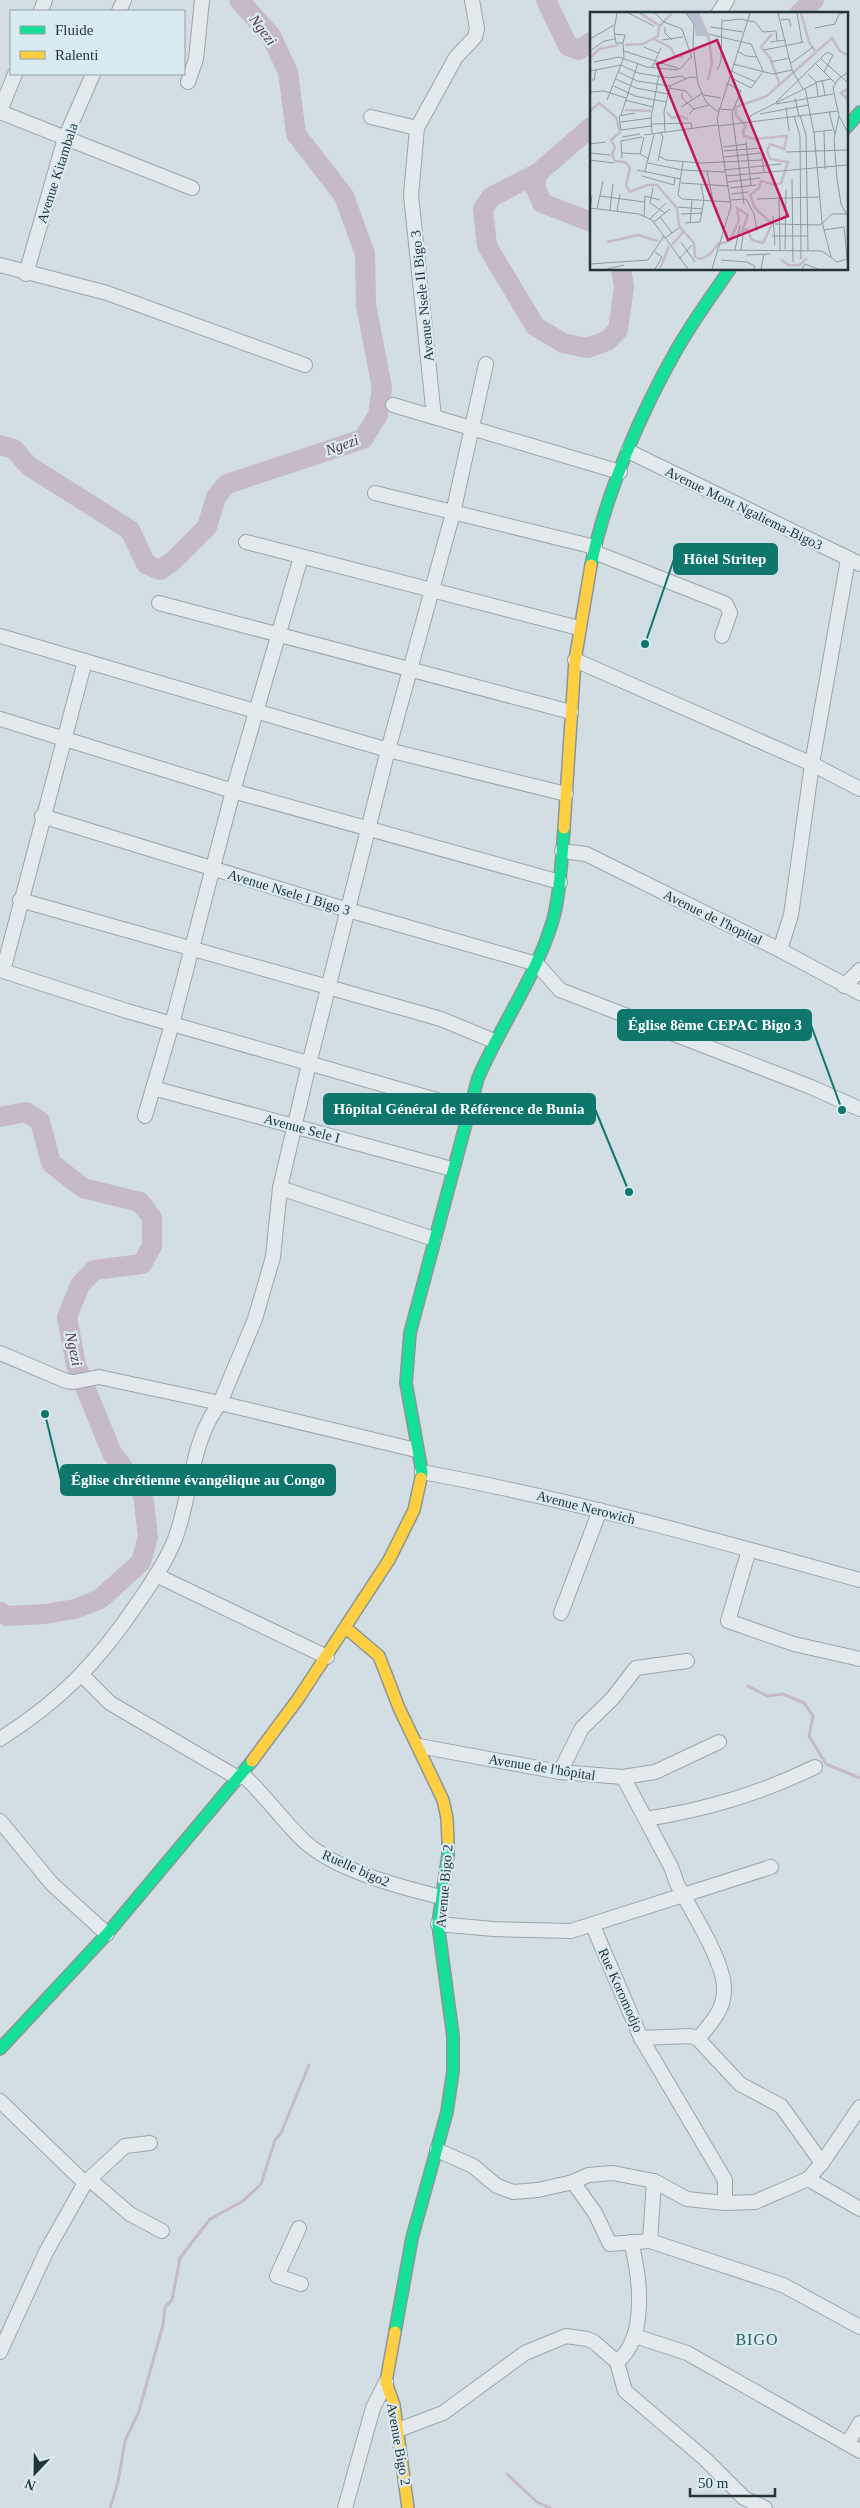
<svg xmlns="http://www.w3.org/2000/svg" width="860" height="2508" font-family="Georgia,serif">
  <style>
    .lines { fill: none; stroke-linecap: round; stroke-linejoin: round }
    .stream { stroke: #c5bac6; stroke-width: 3 }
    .river { stroke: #c5bac6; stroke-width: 20 }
    .street-casing { stroke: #9aa6aa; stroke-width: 16 }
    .fast-casing { stroke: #8a9699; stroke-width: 14 }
    .slow-casing { stroke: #8a9699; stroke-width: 14 }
    .street { stroke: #e3e9ec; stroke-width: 14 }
    .fast { stroke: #16e098; stroke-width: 11 }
    .slow { stroke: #ffcf43; stroke-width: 11 }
    .labels { text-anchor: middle; stroke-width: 4.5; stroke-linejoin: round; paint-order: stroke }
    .street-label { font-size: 14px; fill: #233538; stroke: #daeaf3 }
    .water-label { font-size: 15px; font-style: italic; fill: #563442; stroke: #daeaf3 }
    .quarter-label { font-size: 16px; letter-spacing: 1px; fill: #266057; stroke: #daeaf3 }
    .inset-river { fill: none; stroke: #c5bac6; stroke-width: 2.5 }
    .inset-road { fill: none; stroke: #8c9a9f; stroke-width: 1 }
    .view { fill: #c2185b; fill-opacity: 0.15; stroke: #c2185b; stroke-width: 2.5 }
    .inset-edge { fill: none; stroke: #233538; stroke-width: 2.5 }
    .leader { fill: none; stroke: #0f766e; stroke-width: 2 }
    .callout-dot { fill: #0f766e; stroke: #daeaf3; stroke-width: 2 }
    .callout { fill: #0f766e; stroke: #0f766e; stroke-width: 2 }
    .callout-label { font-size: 15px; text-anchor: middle; font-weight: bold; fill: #fff }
  </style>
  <rect width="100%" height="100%" fill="#d2dee4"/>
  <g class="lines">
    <!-- stream -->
    <g class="stream">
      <path d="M748 1686 767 1696 783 1694 804 1703 813 1716 809 1736 826 1764 860 1778"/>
      <path d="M507 2474 537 2502 550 2508"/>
      <path d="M110 2508 118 2482 125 2441 139 2411 163 2325 165 2307 172 2300 180 2258 210 2219 243 2201 261 2184 275 2140 281 2133 309 2065"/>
    </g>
    <!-- river -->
    <g class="river">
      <path d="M546 0 568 46 579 50 591 42"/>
      <path d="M799 14 814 0"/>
      <path d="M591 127 538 173 491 197 483 209 487 246 535 326 563 343 587 348 607 341 618 330 624 287 621 269"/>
      <path d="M538 173 535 187 542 203 591 222"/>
      <path d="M0 445 14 449 29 466 130 530 146 564 160 570 173 561 207 527 216 497 227 484 363 439 378 415 382 388 366 305 365 254 344 196 296 134 288 72 271 36 239 0"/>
      <path d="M0 1117 26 1112 40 1121 51 1163 83 1188 140 1202 152 1218V1246L142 1264 94 1270 80 1285 67 1317 76 1365 112 1453 143 1494 148 1537 141 1562 100 1599 75 1609 45 1614 7 1616 0 1612"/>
    </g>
    <!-- street casing -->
    <g class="street-casing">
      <g id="street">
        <path d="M472 0 477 29 475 37 456 57 417 128 411 195 434 417 620 472"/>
        <path d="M41 11 45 0"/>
        <path d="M119 11 124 0"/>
        <path d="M718 14 727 0"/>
        <path d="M188 82 196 59 202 0"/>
        <path d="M0 111 15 74"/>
        <path d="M0 112 192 188"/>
        <path d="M371 117 417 128"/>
        <path d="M0 265 107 293 305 365"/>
        <path d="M26 274 65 138 93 74"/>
        <path d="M393 405 434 417"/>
        <path d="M628 451 860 564"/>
        <path d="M375 493 595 547"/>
        <path d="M246 542 579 628"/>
        <path d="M594 552 726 604 730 613 722 636"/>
        <path d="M159 603 571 712"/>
        <path d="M0 636 388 750 566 794"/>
        <path d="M575 660 812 764 860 789"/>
        <path d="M85 661 3 971 127 1011 468 1109"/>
        <path d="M0 719 233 791 560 882"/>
        <path d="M42 816 348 910 537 964 560 990 811 1087 860 1109"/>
        <path d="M562 851 586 854 780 950 860 993"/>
        <path d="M20 900 441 1019 494 1041"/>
        <path d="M780 950 791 915 812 764 848 559"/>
        <path d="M844 986 860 970"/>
        <path d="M153 1088 452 1169"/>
        <path d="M145 1116 172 1024 233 791 301 557"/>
        <path d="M280 1188 434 1239"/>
        <path d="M0 1353 66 1381 74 1382 99 1377 220 1403 416 1450"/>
        <path d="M422 1472C570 1499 715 1540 860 1580"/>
        <path d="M749 1550 728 1621 794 1644 860 1659"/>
        <path d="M156 1575 327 1657"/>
        <path d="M561 1613 600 1510"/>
        <path d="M82 1675 110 1703 238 1778"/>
        <path d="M0 1739C60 1701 97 1663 137 1604 151 1584 166 1562 175 1539 192 1494 190 1442 220 1403L255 1319 273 1257 280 1188 309 1064 388 750 453 513 486 364"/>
        <path d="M419 1746 560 1772 623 1777 655 1772 719 1742"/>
        <path d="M560 1772 582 1728 612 1699 636 1668 687 1661"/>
        <path d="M242 1774C265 1795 282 1820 304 1841 335 1870 400 1887 441 1897"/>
        <path d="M623 1777C639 1806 654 1835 670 1865 674 1872 675 1882 680 1889 693 1914 725 1963 724 1990 724 2011 710 2024 698 2039"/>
        <path d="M646 1819C708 1809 759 1794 815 1767"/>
        <path d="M0 1821 52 1884 107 1934"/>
        <path d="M438 1924 493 1929 571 1931 771 1867"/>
        <path d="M593 1926 641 2038 691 2036 698 2039 740 2084 781 2106 822 2163"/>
        <path d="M641 2038 725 2180V2203"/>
        <path d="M0 2101 85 2183"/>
        <path d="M437 2150 473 2166 497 2186 513 2192 538 2190 573 2182 588 2175 613 2173 654 2181 687 2199 725 2203 755 2202 808 2179 822 2163 860 2107"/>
        <path d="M89 2179 130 2214 162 2231"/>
        <path d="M808 2179 860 2209"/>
        <path d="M573 2182 595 2213 610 2244 650 2241 783 2285 860 2327"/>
        <path d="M299 2228 277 2276 301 2284"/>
        <path d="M650 2241 654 2181"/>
        <path d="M635 2336 687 2353 860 2451"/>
        <path d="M0 2352 46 2252 85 2183 125 2146 150 2143"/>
        <path d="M617 2362C648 2337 640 2277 631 2242"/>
        <path d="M398 2430 443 2413 525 2353 566 2336 587 2339 594 2342 617 2362 625 2391 705 2459 744 2498 765 2508"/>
        <path d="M848 2443 860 2423"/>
        <path d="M345 2508 373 2408 386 2382"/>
      </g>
    </g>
    <!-- fast casing -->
    <g class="fast-casing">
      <g id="fast">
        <path d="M846 128 860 112"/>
        <path d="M591 565C606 493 641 412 677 349 693 321 712 295 730 269"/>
        <path d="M421 1478 422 1472 406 1383 410 1333 478 1078C501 1025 535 978 552 923 560 899 562 854 564 828"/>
        <path d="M0 2049 107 1934 252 1761"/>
        <path d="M395 2332 412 2238 447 2112 453 2071V2036L438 1924 448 1855V1840"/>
      </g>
    </g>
    <!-- slow casing -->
    <g class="slow-casing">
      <g id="slow">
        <path d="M564 828 575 660 591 565"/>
        <path d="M346 1628 379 1656 399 1708 443 1800 447 1818 448 1840"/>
        <path d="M252 1761 298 1699 389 1560 414 1510 421 1478"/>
        <path d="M395 2332 386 2382 394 2405 408 2508"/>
      </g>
    </g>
    <!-- street -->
    <use href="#street" class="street"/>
    <!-- fast -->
    <use href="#fast" class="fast"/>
    <!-- slow -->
    <use href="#slow" class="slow"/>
  </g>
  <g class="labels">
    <!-- street labels -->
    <g class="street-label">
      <text transform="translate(57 173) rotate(-72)" y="5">Avenue Kitambala</text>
      <text transform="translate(422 296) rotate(-96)" y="5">Avenue Nsele II Bigo 3</text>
      <text transform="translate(744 508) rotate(26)" y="5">Avenue Mont Ngaliema-Bigo3</text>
      <text transform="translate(289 892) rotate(17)" y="5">Avenue Nsele I Bigo 3</text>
      <text transform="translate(713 917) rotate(26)" y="5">Avenue de l'hopital</text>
      <text transform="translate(302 1128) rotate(15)" y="5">Avenue Sele I</text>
      <text transform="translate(586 1507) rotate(14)" y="5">Avenue Nerowich</text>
      <text transform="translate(542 1767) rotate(9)" y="5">Avenue de l'hôpital</text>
      <text transform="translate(356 1868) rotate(24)" y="5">Ruelle bigo2</text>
      <text transform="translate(444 1886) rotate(-85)" y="5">Avenue Bigo 2</text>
      <text transform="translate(621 1990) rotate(66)" y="5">Rue Koromodjo</text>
      <text transform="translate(399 2444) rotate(80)" y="5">Avenue Bigo 2</text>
    </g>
    <!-- water labels -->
    <g class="water-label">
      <text transform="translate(263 30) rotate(53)" y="5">Ngezi</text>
      <text transform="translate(342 445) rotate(-20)" y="5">Ngezi</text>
      <text transform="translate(74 1349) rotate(78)" y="5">Ngezi</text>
    </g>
    <!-- quarter labels -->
    <g class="quarter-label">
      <text x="757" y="2345">BIGO</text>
    </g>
  </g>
  <!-- overview -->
  <g transform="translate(590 12)">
    <rect width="258" height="258" fill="#d2dee4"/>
    <path d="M96 1H107L117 24H106L104 11Z" fill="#b5bfcf"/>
    <path class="inset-river" d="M50 1 70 14M108 1 119 27 122 51 118 68M211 1 219 30 225 39M182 22 171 35 180 46 190 73M64 27 81 36 85 44 93 45M35 33 53 32 68 24 69 15 82 1M0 46 9 37 29 33M257 77 251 81 257 87M35 98 61 99M0 99 9 91 26 105 30 120 21 128 25 135 22 143 25 149 35 150 40 156 36 173 40 180 57 173H67L87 196 89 214 104 231 105 245 111 247 120 242 128 232 140 229 149 208 147 196 158 203 152 219 157 217 162 228 173 231 182 212 165 196 160 183 169 176 171 169 185 173 191 171 198 150 180 147 177 139 180 132 194 137 197 124 165 127 154 124 153 119 156 114 146 103V95L177 84 242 26 250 39 257 43M77 100 82 106 90 104 98 107M17 230 48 223 68 229M82 233 93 220M191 247 198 253H210L217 246M70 257 79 234"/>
    <path class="inset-road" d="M38 1 64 14M65 1 74 10 92 17 102 46M96 1 104 12 103 32 108 72 116 90 128 100M188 1 202 58 213 77M207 1 212 30M191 8 199 7 201 15M133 9 150 7 165 10 173 20 186 19 187 29M75 15V21L82 28M121 15 153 20M225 16 245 12 249 2 254 1M24 22 35 23 33 31M118 22 161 32 174 61M0 27 24 13M72 28 93 25M180 30 196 28M54 35 68 41M174 38 214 30M0 39 14 29 25 27M34 39 90 57 101 45M147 39 156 44 167 45M231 47 257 70M4 50 29 45 57 55 88 58M181 50 199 46M143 52 183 62 202 58M200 52 223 35M226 52 245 71M62 56 71 36M127 58 131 49 132 7M0 59 31 53 48 61 79 66 92 64 96 67M141 59 166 70M29 60 47 69 80 74M257 61 248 67 243 76 249 104 244 127 247 167 251 192 257 203M218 62 226 70 228 84M26 67 46 76 78 82M144 67 161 76 172 61M0 68H4L6 57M232 68 235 83M226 70 241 67M136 71 151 79 142 101 154 192M24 74 45 84 76 90M79 76 96 79 102 86M215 76 224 121 232 210 241 245M0 80 14 79 36 86M92 81V86L104 97M114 83 131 86M205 86 209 104M17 88 34 45 33 31H26L24 18 27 1M35 88 63 95M186 90 237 40 243 43 234 60M186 92 243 82M91 95 113 81M196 95 199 119M128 97 143 98M239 99 245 123M45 101 29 104 31 118 61 114M99 102 104 97 119 93M170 102 218 93M31 103 48 51M210 103 216 123 218 238M204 104 210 124 211 247M249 104 257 119M160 109V104L226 71M31 110 61 106M61 112 101 111 102 117M128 114 248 99M234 119 235 157M75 120 74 100 80 74 100 65 107 66M224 120 242 118M62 121 61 106 70 57M54 123 127 113M32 125 50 122M54 125 50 142 59 147M156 130 161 173M0 132 16 130M133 135 157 132M134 139 171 136 174 160M196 140 257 138M0 141 20 143M32 141 50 142M69 144 76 148 111 151 172 148M134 145 171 141M32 146 31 129 52 125M0 148 24 151M68 149 73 125 70 120M93 150 88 183 92 187 141 190M58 151 92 158 135 160M47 158 91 167M134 158 191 152M55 159 64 123M117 159 123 189M52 164 84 173 85 166M136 164 257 153M202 167 203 250M138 170 170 166M91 171 139 174M63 176 60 191 75 201M140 176 166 173M141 182 158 180M2 184 0 196 49 202 62 208 98 257M10 184 54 190M189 185 190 238M167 187 229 185M141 188 156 187 164 202 167 219M88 195 112 197M7 197 13 169M20 198 23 172M27 199 30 182M91 202 112 201M54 204 55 184 70 188M183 204 185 233M70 205 82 221M60 207 76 191M64 210 80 197M95 211 110 210 114 188 111 173M100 211 102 188M185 212 230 213 242 202H257M234 218 254 215 257 246M182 224H218M75 226 89 216M91 230 105 250M195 237 196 178M129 238 232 239 247 250 257 247M145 238 150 213M151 238 153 223M157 243 180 242M89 247 102 233M131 248 157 250 165 254 164 257M0 252 58 248 74 224M17 257 34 253M65 257 72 245 65 240M122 257 141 194 127 106 160 1M171 257 174 242M212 257 215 252 228 257"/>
    <path class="view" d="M127 28 198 204 138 228 67 52Z"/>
    <rect width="258" height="258" class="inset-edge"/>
  </g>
  <!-- callouts -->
  <path class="leader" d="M645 644L674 559M842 1110L811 1025M629 1192L595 1109M45 1414L61 1480"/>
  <g class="callout-dot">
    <circle cx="645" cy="644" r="5"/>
    <circle cx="842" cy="1110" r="5"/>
    <circle cx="629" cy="1192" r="5"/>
    <circle cx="45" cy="1414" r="5"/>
  </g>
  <g class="callout">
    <rect x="674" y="544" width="103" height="30" rx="5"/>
    <rect x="618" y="1010" width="193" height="30" rx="5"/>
    <rect x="324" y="1094" width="271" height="30" rx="5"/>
    <rect x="61" y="1465" width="274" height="30" rx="5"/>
  </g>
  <g class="callout-label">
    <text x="725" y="564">Hôtel Stritep</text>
    <text x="715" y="1030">Église 8ème CEPAC Bigo 3</text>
    <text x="459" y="1114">Hôpital Général de Référence de Bunia</text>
    <text x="198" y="1485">Église chrétienne évangélique au Congo</text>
  </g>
  <!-- legend -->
  <rect x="10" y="10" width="175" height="65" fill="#daeaf3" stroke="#91a2a8"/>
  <rect x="20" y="26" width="25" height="8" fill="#16e098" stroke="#91a2a8"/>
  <text x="55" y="35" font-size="15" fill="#233538">Fluide</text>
  <rect x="20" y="51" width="25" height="8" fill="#ffcf43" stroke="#91a2a8"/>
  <text x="55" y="60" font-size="15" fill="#233538">Ralenti</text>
  <!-- north arrow -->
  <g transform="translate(35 2473) rotate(202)" stroke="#daeaf3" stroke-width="4" paint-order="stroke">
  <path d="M0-4L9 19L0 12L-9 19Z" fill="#233538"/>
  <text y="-8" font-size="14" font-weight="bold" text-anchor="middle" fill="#233538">N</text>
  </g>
  <!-- scale -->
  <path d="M690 2488v8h85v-8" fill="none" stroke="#233538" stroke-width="2.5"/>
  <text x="698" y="2488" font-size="15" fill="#233538" stroke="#daeaf3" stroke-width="4" paint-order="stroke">50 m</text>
</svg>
